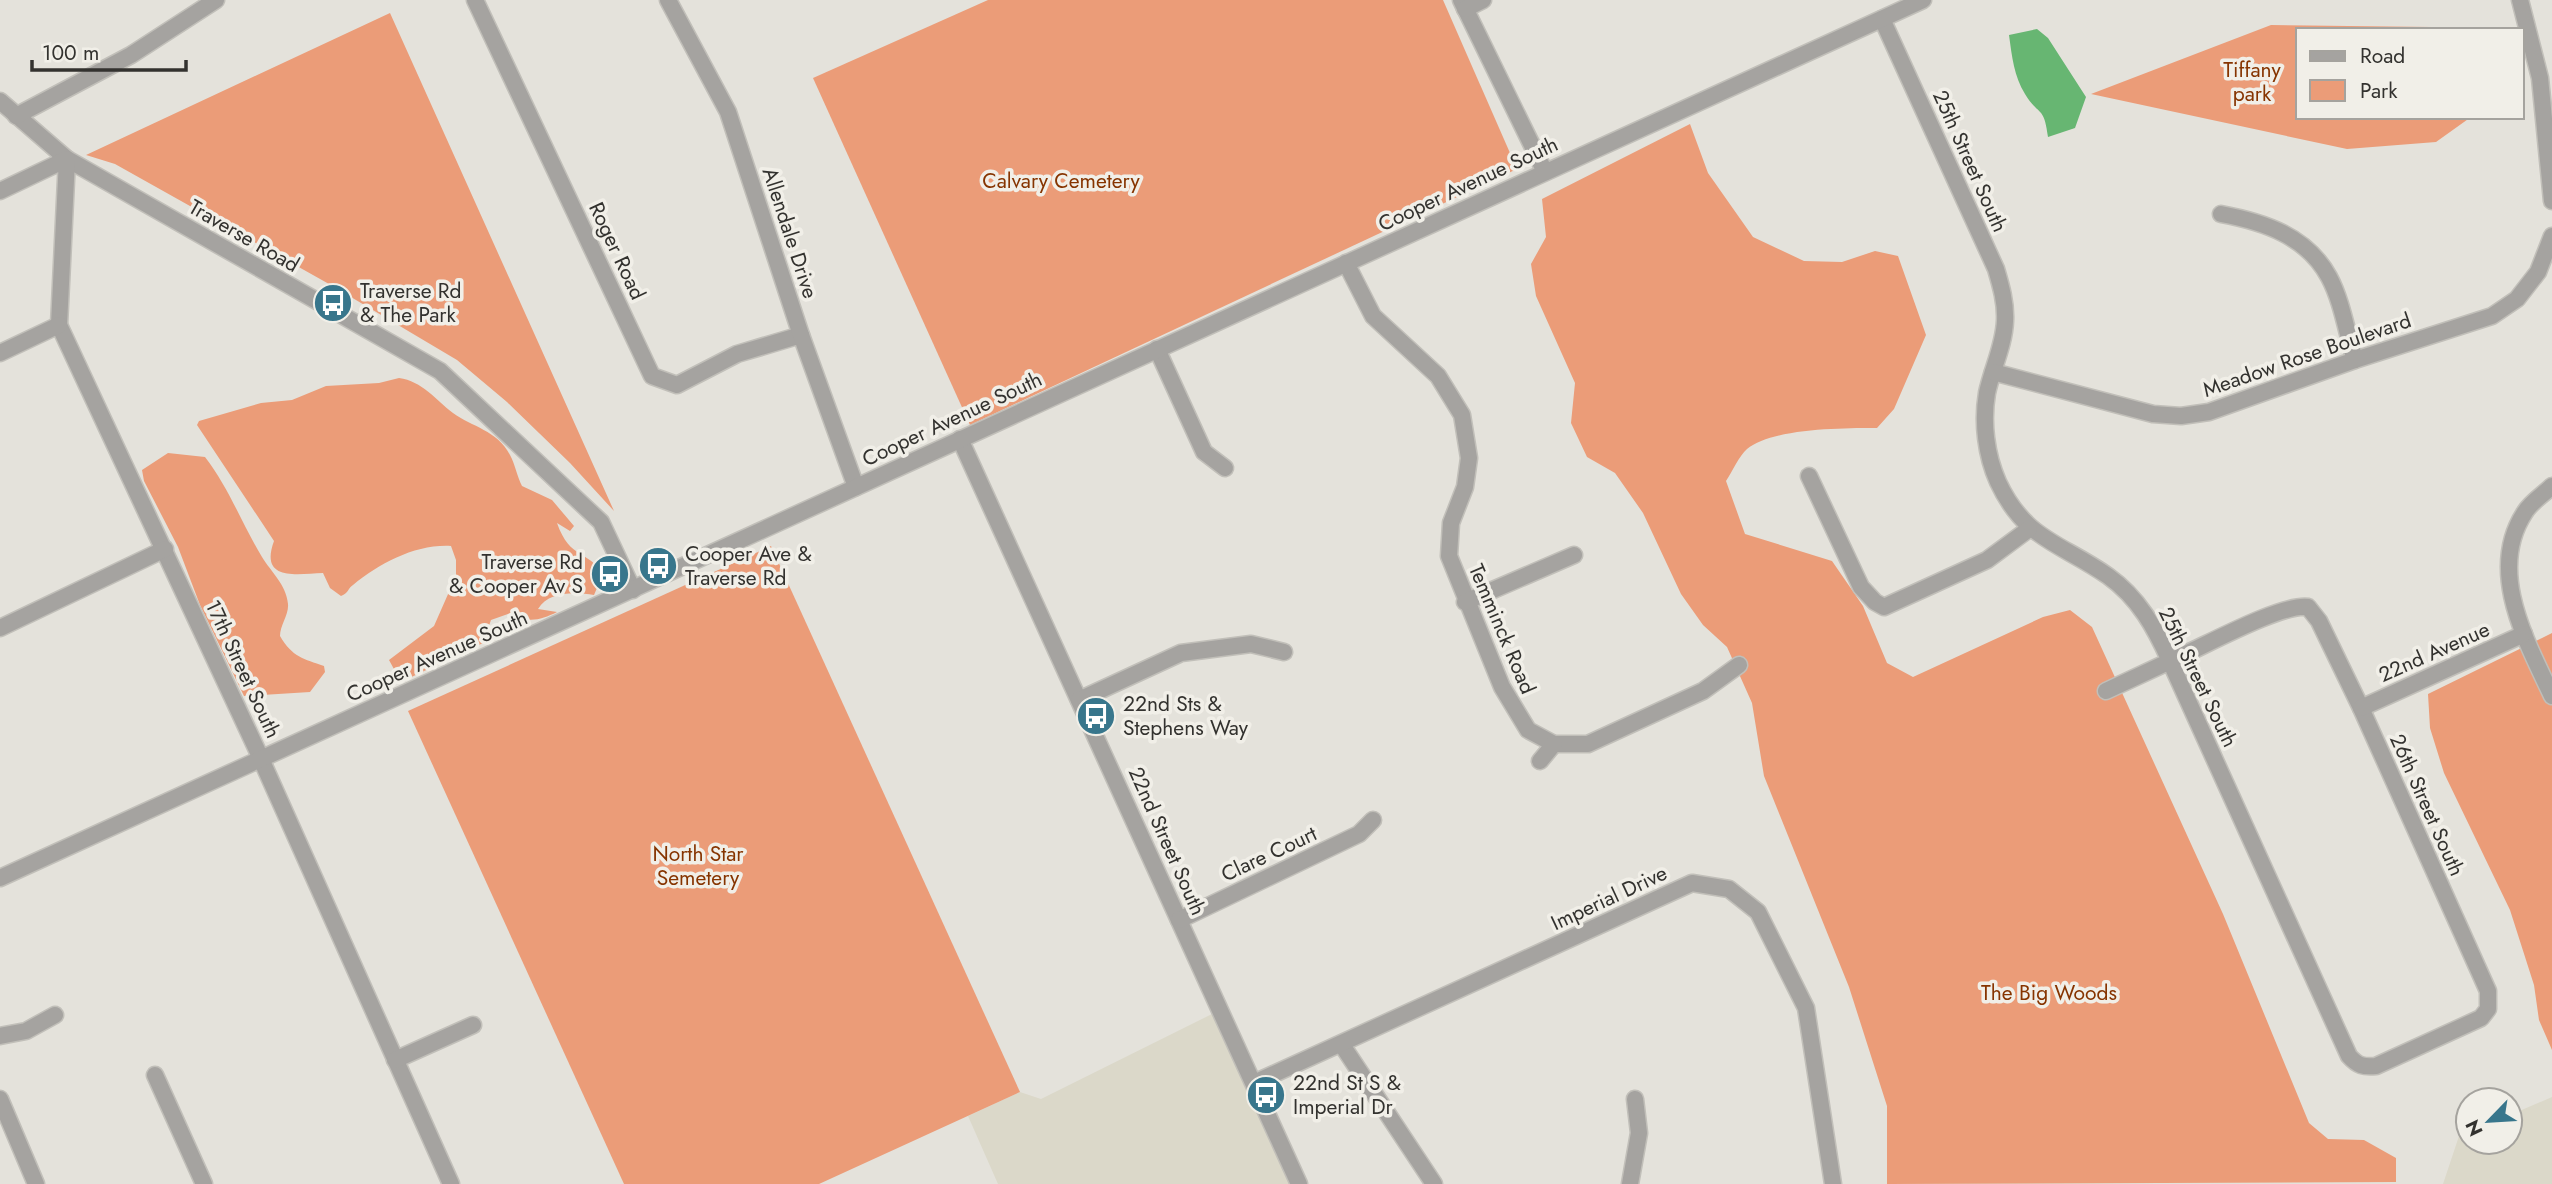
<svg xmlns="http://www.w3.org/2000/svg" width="2552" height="1184" font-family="Jost,sans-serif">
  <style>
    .built { fill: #dbd8c9 }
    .green { fill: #eb9c78 }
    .water { fill: #67b672 }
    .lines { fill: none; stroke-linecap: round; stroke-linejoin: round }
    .minor-casing { stroke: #c1bfb9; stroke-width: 19 }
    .minor { stroke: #a5a3a0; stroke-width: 16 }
    .labels { text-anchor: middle; stroke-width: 7; stroke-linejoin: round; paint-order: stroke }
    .park-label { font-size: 21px; fill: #863400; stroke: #f1efe8 }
    .street-label { font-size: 21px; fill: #33322f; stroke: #f1efe8 }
    .poi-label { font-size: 21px; fill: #33322f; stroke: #f1efe8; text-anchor: start }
  </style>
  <rect width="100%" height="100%" fill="#e4e2db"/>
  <!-- built -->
  <g class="built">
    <path d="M1212 1014 1290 1184H998L968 1116 1020 1092 1041 1099Z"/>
    <path d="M2552 1097V1184H2443L2459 1136 2468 1133V1142H2510V1115Z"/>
  </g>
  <!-- green -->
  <g class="green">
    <path d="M988 0H1443L1517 169 970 425 813 78Z"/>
    <path d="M390 13 614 511 570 463 507 402 457 360 329 284 115 164 86 155Z"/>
    <path d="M2271 25 2515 28V30H2298V117H2471L2436 142 2347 149 2091 94Z"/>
    <path d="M1690 124 1708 173 1753 237 1804 261 1842 262 1875 251 1898 256 1926 335 1894 409 1877 428C1845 428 1772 428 1747 449 1739 456 1732 472 1726 481L1745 534 1832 561 1863 606 1887 663 1913 677 2043 617 2070 610 2092 627 2223 914 2309 1123 2328 1139 2364 1140 2396 1158V1182L1887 1184V1106L1849 987 1764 776 1752 703 1727 647 1703 625 1681 594 1643 513 1615 473 1587 457 1571 423 1575 383 1536 296 1531 264 1546 237 1542 199Z"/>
    <path d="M399 378C422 381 436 400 453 413 472 427 497 430 510 455 515 464 517 476 522 486L552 500 574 526 570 531 557 523C570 560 588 550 603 574L594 595C575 592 549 591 538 609L557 612C541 620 527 624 511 613L491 620 483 643 401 682 389 660 434 626 456 576V560L451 546C416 544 380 563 353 585 347 589 349 593 341 596L330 588 323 573C297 574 259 582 274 541L197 425 199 421 261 403 292 400 326 386 379 383Z"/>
    <path d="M168 453 205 457C229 488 242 524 262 557 271 572 286 584 288 604 289 615 280 625 280 636 292 657 304 659 324 666L325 672 310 692 244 696 200 605 178 547 144 481 142 470Z"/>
    <path d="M771 546 1020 1092 819 1184H624L408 711Z"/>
    <path d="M2552 633V1050L2539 1020 2534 985 2510 910 2444 773 2430 728 2428 694Z"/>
  </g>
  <!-- water -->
  <path class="water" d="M2037 29 2048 38 2086 97 2075 128 2048 137C2044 105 2039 117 2025 94 2014 76 2012 57 2009 35Z"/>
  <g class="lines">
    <!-- minor casing -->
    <g class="minor-casing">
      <g id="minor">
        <path d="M475 0 652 376 677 385 737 354 801 335"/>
        <path d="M668 0 728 112 801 335 856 487"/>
        <path d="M1461 0 1545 172"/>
        <path d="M2520 0 2540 78 2552 201"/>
        <path d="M1465 9 1483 0"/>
        <path d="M1882 19 1996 269C2001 286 2006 303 2005 321 2004 346 1992 369 1987 393 1982 422 1986 455 1998 482 2025 540 2061 543 2108 576 2139 598 2155 628 2170 661L2349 1056C2358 1066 2363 1067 2376 1066L2481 1018 2488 1009V991L2361 708 2319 621 2308 607C2283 603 2208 644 2181 656L2106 691"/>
        <path d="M0 101 67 159 440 371 601 522 633 590"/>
        <path d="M16 116 131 55 216 0"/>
        <path d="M0 191 67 159 59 325 257 750 451 1184"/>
        <path d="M2221 214C2264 222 2307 236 2329 277 2342 301 2347 334 2355 360"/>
        <path d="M1346 263 1373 316 1438 376 1462 415 1469 458 1465 487 1451 523 1449 556 1502 687 1528 730 1554 744H1588L1703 691 1739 665"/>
        <path d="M1157 349 1204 452 1225 468"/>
        <path d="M0 353 59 325"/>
        <path d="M1993 372 2153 414 2181 416 2209 412 2355 360 2492 316 2517 299 2538 272 2552 236"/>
        <path d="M960 439 1299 1184"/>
        <path d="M1809 476 1861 587 1875 602 1884 607 1987 560 2029 529"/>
        <path d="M2552 486C2544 494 2531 502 2525 512 2486 571 2527 642 2552 696"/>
        <path d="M1465 602 1574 555"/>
        <path d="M0 628 165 549"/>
        <path d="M1079 700 1181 653 1251 644 1284 652"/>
        <path d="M2361 708 2524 634"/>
        <path d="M1540 761 1554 744"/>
        <path d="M0 878 1923 0"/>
        <path d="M1179 920 1359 834 1373 820"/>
        <path d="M0 1036 26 1031 55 1015"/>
        <path d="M1342 1045 1434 1184"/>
        <path d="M395 1060 473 1025"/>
        <path d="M155 1075 204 1184"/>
        <path d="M1254 1083 1692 883 1729 889 1758 912 1806 1008 1833 1184"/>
        <path d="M0 1099 36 1184"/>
        <path d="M1630 1184 1639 1133 1635 1099"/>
      </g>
    </g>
    <!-- minor -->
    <use href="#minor" class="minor"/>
  </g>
  <!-- icons -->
  <defs>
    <g id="bus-disc" transform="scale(2.0125)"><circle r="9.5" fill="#38768c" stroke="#f1efe8"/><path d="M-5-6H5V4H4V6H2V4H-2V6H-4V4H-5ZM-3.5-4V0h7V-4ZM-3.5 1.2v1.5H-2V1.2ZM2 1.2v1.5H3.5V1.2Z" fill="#fff"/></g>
  </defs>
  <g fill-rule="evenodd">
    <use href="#bus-disc" x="333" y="303"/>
    <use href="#bus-disc" x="658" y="566"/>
    <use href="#bus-disc" x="610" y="574"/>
    <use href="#bus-disc" x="1096" y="716"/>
    <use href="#bus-disc" x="1266" y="1095"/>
  </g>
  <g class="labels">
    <!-- park labels -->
    <g class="park-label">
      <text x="2252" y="77">Tiffany<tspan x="2252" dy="24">park</tspan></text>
      <text x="1061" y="188">Calvary Cemetery</text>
      <text x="698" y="861">North Star<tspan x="698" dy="24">Semetery</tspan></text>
      <text x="2049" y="1000">The Big Woods</text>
    </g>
    <!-- street labels -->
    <g class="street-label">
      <text transform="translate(1970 161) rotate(66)" y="7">25th Street South</text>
      <text transform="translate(1468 184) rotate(-25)" y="7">Cooper Avenue South</text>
      <text transform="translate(790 233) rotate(72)" y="7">Allendale Drive</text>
      <text transform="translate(244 236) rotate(30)" y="7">Traverse Road</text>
      <text transform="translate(617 251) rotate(65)" y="7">Roger Road</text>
      <text transform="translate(2307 355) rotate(-19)" y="7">Meadow Rose Boulevard</text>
      <text transform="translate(952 419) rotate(-25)" y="7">Cooper Avenue South</text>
      <text transform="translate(1502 629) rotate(67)" y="7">Temminck Road</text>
      <text transform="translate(2434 652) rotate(-24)" y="7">22nd Avenue</text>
      <text transform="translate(437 656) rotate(-24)" y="7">Cooper Avenue South</text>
      <text transform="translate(243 669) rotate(65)" y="7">17th Street South</text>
      <text transform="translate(2198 677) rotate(64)" y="7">25th Street South</text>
      <text transform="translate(2427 805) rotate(66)" y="7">26th Street South</text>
      <text transform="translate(1167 841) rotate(66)" y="7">22nd Street South</text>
      <text transform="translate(1269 854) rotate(-25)" y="7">Clare Court</text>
      <text transform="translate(1609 898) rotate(-25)" y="7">Imperial Drive</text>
    </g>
    <!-- poi labels -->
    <g class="poi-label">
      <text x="360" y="298">Traverse Rd<tspan x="360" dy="24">&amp; The Park</tspan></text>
      <text x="685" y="561">Cooper Ave &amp;<tspan x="685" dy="24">Traverse Rd</tspan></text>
      <text x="583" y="569" text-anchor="end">Traverse Rd<tspan x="583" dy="24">&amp; Cooper Av S</tspan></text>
      <text x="1123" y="711">22nd Sts &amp;<tspan x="1123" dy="24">Stephens Way</tspan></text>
      <text x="1293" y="1090">22nd St S &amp;<tspan x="1293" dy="24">Imperial Dr</tspan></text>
    </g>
  </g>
  <!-- legend -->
  <rect x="2296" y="28" width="228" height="91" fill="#f1efe8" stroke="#a5a39e" stroke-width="2"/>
  <rect x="2310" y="51" width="35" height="10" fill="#a5a3a0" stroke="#a5a39e" stroke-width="2"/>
  <text x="2360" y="63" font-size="21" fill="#33322f">Road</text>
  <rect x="2310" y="80" width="35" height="21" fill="#eb9c78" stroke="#a5a39e" stroke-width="2"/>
  <text x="2360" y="98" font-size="21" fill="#33322f">Park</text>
  <!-- north arrow -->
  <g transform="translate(2489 1121) rotate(245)"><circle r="33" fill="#f1efe8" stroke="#a5a39e" stroke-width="2"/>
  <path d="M0-5L12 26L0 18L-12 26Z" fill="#38768c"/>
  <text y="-10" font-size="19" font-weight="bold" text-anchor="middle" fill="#33322f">N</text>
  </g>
  <!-- scale -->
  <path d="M32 60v10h154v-10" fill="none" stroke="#33322f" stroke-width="3.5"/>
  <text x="42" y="60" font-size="21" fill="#33322f" stroke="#f1efe8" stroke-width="5" paint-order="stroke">100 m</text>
</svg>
